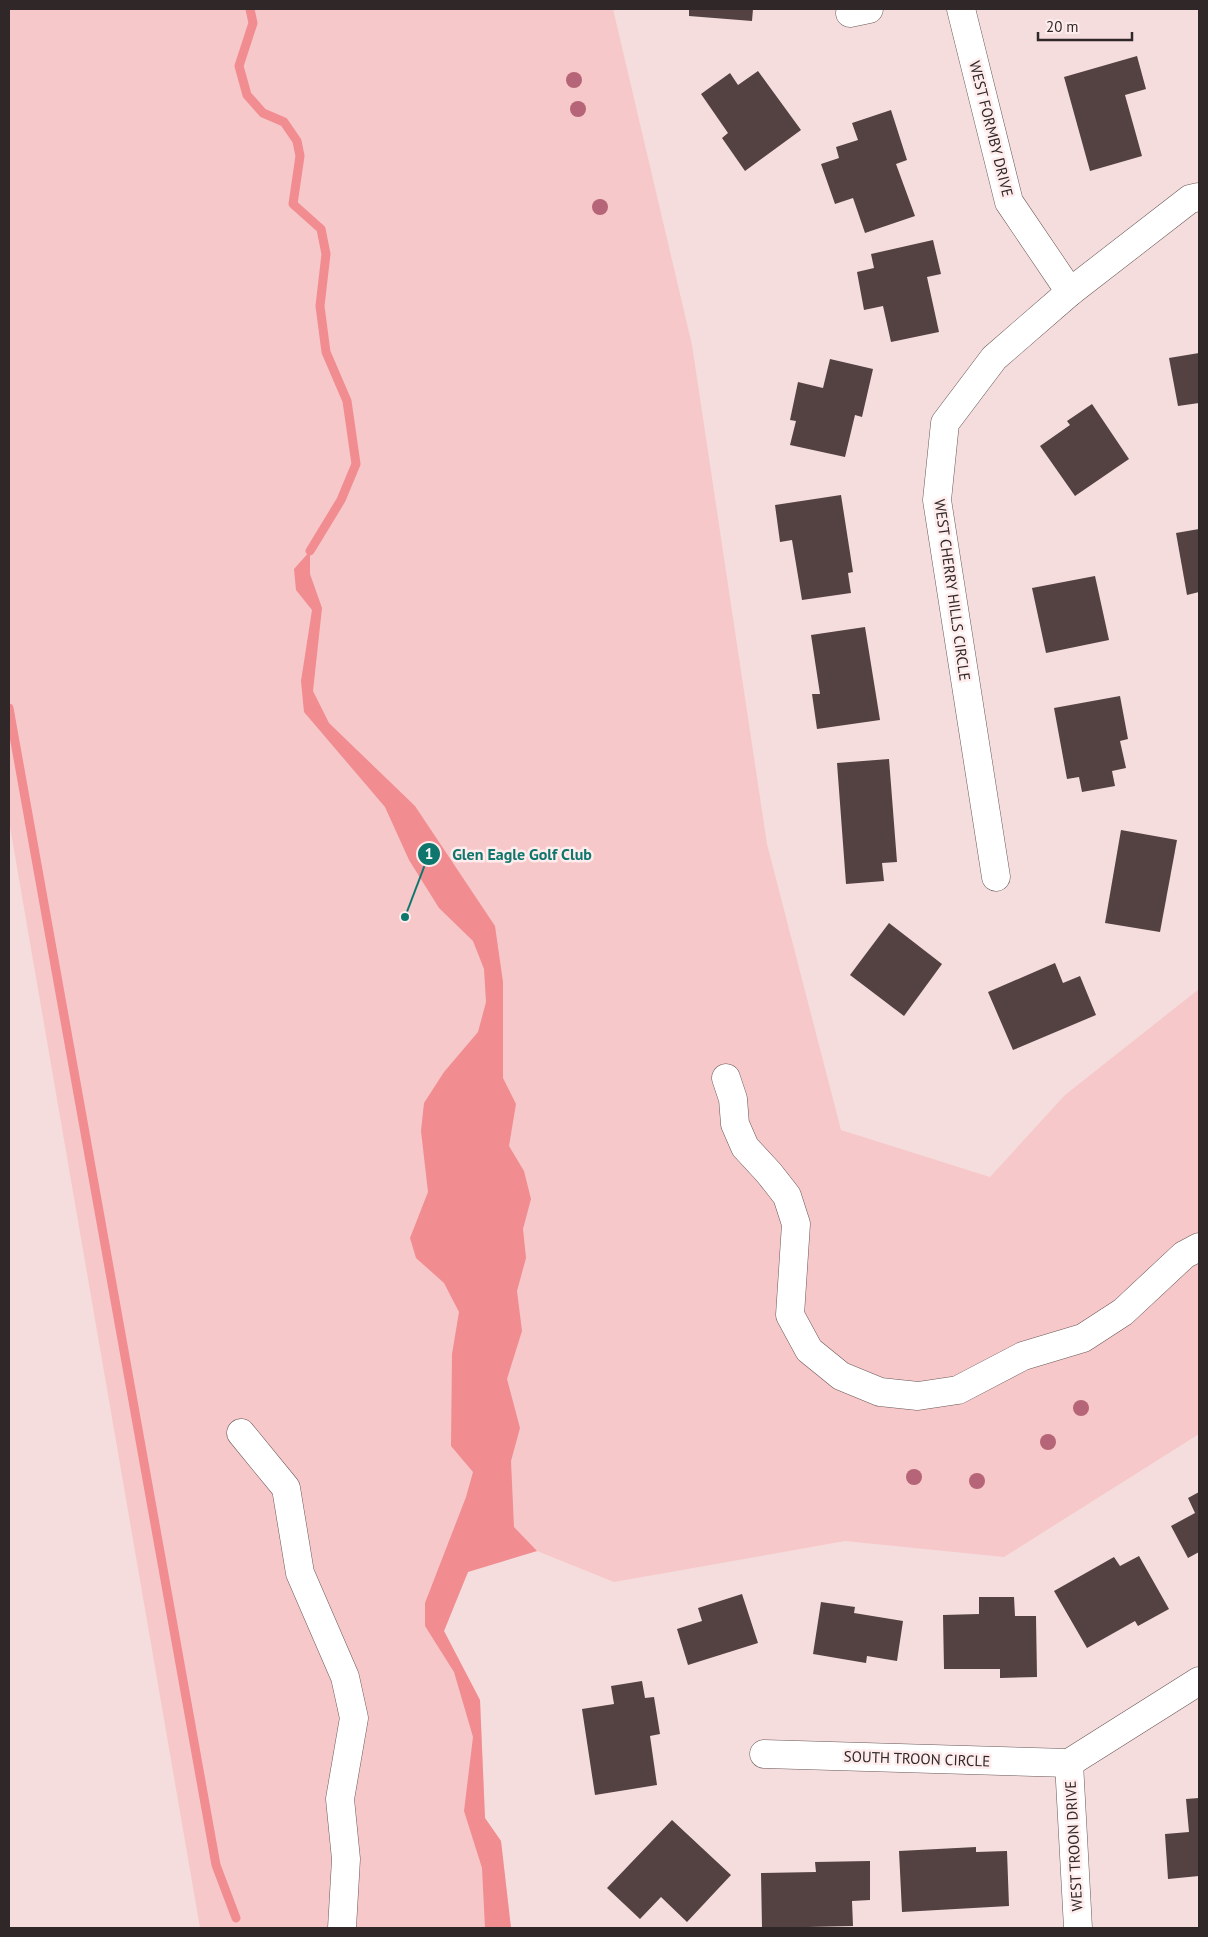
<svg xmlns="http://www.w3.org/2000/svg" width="1208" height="1937" font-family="'PT Sans',sans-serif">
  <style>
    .green { fill: #f7c8c9 }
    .water { fill: #f18c91 }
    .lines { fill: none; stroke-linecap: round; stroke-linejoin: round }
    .stream { stroke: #f18c91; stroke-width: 9 }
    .building { fill: #544141 }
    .minor-casing { stroke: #6a5757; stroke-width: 29 }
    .minor { stroke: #fff; stroke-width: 28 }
    .tree { fill: #b56577 }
    .labels { text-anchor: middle; stroke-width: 5; stroke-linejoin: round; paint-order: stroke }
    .street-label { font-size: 15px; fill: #302828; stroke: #ffecec }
    .leader { fill: none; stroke: #0f766e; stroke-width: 2 }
    .callout-dot { fill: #0f766e; stroke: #ffecec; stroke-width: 2 }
    .mark-label { font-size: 15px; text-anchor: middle; font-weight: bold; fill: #fff }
    .callout-label { font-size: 16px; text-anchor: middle; font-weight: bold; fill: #0f766e; stroke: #ffecec; stroke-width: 5; stroke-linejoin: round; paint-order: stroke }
  </style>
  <rect width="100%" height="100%" fill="#f5dddd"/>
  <!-- green -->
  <path class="green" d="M9 9H613L692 345 767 844 841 1130 990 1177 1065 1095 1199 989V1434L1004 1557 845 1541 614 1582 537 1551 468 1571 444 1631 480 1700 485 1818 501 1841 511 1928H200L9 821Z"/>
  <!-- water -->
  <path class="water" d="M310 551V574L322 608 313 691 329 723 415 806 495 926 503 982V1078L516 1104 509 1146 524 1171 531 1199 523 1229 526 1258 517 1291 522 1331 507 1379 520 1428 511 1461 514 1527 537 1551 468 1572 444 1631 480 1700 485 1818 501 1841 511 1928H485L482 1868 464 1811 473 1737 454 1672 425 1626V1603L466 1497 473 1472 451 1446 452 1354 459 1312 444 1283 416 1258 410 1238 428 1192 421 1131 424 1103 444 1072 478 1032 486 1002 484 969 473 941 439 908 409 860 385 807 304 712 301 681 312 610 296 590 294 569Z"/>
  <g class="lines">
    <!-- stream -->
    <g class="stream">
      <path d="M250 9 253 23 239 66 247 95 263 113 284 122 297 141 300 156 293 204 321 229 326 254 320 306 326 352 347 401 356 464 341 500 310 551"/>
      <path d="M9 708 216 1865 236 1918"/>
    </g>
  </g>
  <!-- building -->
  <g class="building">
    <path d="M689 9H753L752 21 689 16Z"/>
    <path d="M1137 56 1146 89 1125 95 1142 156 1090 171 1064 77Z"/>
    <path d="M758 71 801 130 745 171 722 138 728 133 701 94 730 73 738 85Z"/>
    <path d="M891 110 907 160 896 164 915 216 865 233 853 198 835 204 821 164 839 158 836 147 858 140 852 123Z"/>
    <path d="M933 240 941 274 927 277 939 332 891 342 883 306 864 310 857 272 874 268 871 254Z"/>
    <path d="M1199 353V403L1178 406 1169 358Z"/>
    <path d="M830 359 873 369 862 417 855 415 845 457 790 445 796 421 790 420 798 382 823 388Z"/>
    <path d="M1092 404 1129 459 1075 496 1040 446 1070 425 1067 421Z"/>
    <path d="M841 495 853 572 848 573 851 593 802 600 792 540 780 542 775 505Z"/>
    <path d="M1199 529V592L1187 595 1176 533Z"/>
    <path d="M1095 576 1109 640 1046 653 1032 588Z"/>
    <path d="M865 627 880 720 817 729 812 694H820L811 635Z"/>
    <path d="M1120 696 1128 739 1120 741 1126 768 1112 771 1115 786 1082 792 1079 777 1067 779 1054 708Z"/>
    <path d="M889 759 897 862 882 863 884 881 846 884 837 763Z"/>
    <path d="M1121 830 1177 840 1160 932 1105 923Z"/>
    <path d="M889 923 942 964 904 1016 850 975Z"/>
    <path d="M1055 963 1063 983 1080 976 1096 1015 1013 1050 988 992Z"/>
    <path d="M1199 1492V1552L1188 1558 1171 1526 1195 1513 1188 1498Z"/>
    <path d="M1139 1556 1169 1609 1138 1626 1135 1621 1087 1648 1054 1591 1114 1557 1120 1566Z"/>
    <path d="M742 1594 758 1643 688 1665 677 1629 702 1621 698 1608Z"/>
    <path d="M979 1597H1014L1015 1616H1036L1037 1677 1000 1678V1669H944L943 1615 979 1614Z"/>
    <path d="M821 1602 855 1607 854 1613 903 1621 897 1661 867 1656 866 1663 813 1654Z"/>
    <path d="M642 1681 645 1698 654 1697 660 1734 650 1736 657 1785 595 1795 582 1709 614 1704 611 1686Z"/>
    <path d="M1199 1798V1876L1168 1879 1165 1834 1189 1832 1186 1799Z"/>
    <path d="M672 1820 731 1875 687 1922 661 1897 640 1919 607 1888Z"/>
    <path d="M976 1847V1852L1007 1851 1009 1906 902 1912 899 1851Z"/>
    <path d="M870 1861V1900L852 1901 853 1926 762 1928 761 1873 816 1872 815 1862Z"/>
  </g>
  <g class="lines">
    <!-- minor casing -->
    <g class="minor-casing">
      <g id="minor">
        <path d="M961 9 1009 202 1070 292"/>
        <path d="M850 13 869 9"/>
        <path d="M996 877 937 500 945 423 994 358 1070 292 1190 199 1199 197"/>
        <path d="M726 1078 733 1099 735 1124 745 1147 769 1173 787 1196 796 1224 790 1315 809 1350 841 1376 880 1392 918 1396 958 1390 1023 1356 1083 1338 1123 1312 1184 1255 1199 1247"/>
        <path d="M241 1433 286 1488 300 1573 345 1677 354 1718 340 1799 346 1859 342 1928"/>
        <path d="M764 1754 1069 1763"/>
        <path d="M1069 1763 1078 1928"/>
        <path d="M1069 1763 1199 1681"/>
      </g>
    </g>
    <!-- minor -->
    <use href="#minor" class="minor"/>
  </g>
  <!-- trees -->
  <g class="tree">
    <circle cx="574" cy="80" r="8"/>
    <circle cx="578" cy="109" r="8"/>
    <circle cx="600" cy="207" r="8"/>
    <circle cx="1081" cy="1408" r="8"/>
    <circle cx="1048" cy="1442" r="8"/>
    <circle cx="914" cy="1477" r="8"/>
    <circle cx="977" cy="1481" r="8"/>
  </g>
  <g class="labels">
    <!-- street labels -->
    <g class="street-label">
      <text transform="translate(991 129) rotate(76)" y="5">WEST FORMBY DRIVE</text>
      <text transform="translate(952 590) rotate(82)" y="5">WEST CHERRY HILLS CIRCLE</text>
      <text transform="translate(917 1759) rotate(2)" y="5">SOUTH TROON CIRCLE</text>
      <text transform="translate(1074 1846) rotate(-93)" y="5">WEST TROON DRIVE</text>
    </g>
  </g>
  <!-- callouts -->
  <path class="leader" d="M405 917L429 854"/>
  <g class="callout-dot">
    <circle cx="405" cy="917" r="5"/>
    <circle cx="429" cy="854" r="12"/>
  </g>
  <g class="mark-label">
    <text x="429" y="859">1</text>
  </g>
  <g class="callout-label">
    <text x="522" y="860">Glen Eagle Golf Club</text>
  </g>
  <!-- border -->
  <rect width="1208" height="1937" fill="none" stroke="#302828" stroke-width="20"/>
  <!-- scale -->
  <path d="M1038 32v8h94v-8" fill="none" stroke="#302828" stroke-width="2.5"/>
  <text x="1046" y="32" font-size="15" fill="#302828" stroke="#ffecec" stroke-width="4" paint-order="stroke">20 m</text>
</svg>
